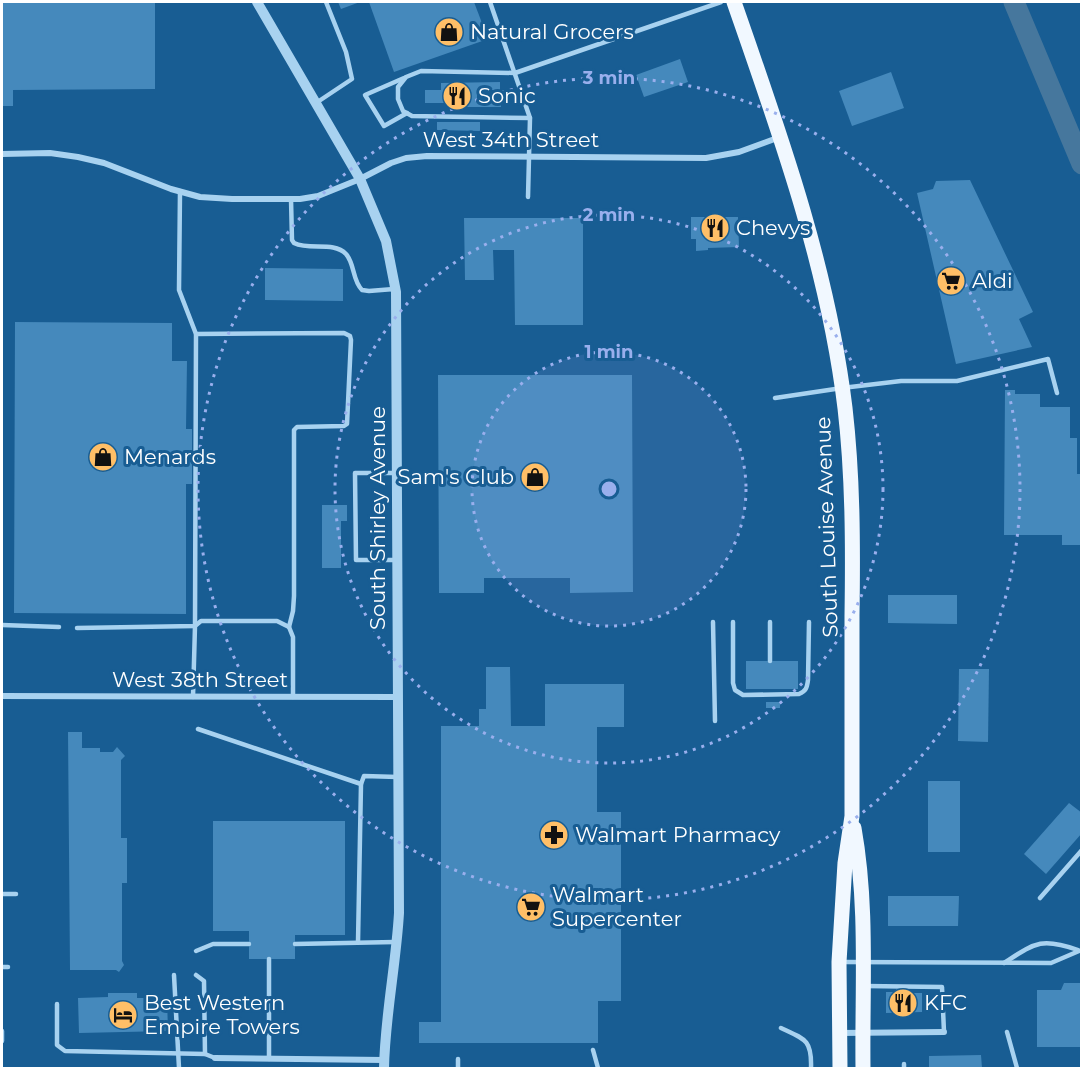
<svg xmlns="http://www.w3.org/2000/svg" width="1083" height="1070" font-family="Montserrat,sans-serif">
  <style>
    .lines { fill: none; stroke-linecap: round; stroke-linejoin: round }
    .river { stroke: #46779d; stroke-width: 21 }
    .building { fill: #4589bc }
    .service { stroke: #a8d2f0; stroke-width: 4.5 }
    .minor { stroke: #a8d2f0; stroke-width: 6 }
    .tertiary { stroke: #a8d2f0; stroke-width: 10 }
    .primary { stroke: #f1f8ff; stroke-width: 15 }
    .ring { fill: none; stroke: #99afed; stroke-width: 3; stroke-dasharray: 3 6 }
    .labels { text-anchor: middle; stroke-width: 6; stroke-linejoin: round; paint-order: stroke }
    .poi-label { font-size: 21px; fill: #fff; stroke: #185d93; text-anchor: start }
    .street-label { font-size: 21px; fill: #fff; stroke: #185d93 }
    .centre { fill: #99afed; stroke: #185d93; stroke-width: 3 }
    .ring-label { font-size: 18px; text-anchor: middle; font-weight: bold; fill: #99afed; stroke: #185d93; stroke-width: 6; stroke-linejoin: round; paint-order: stroke }
  </style>
  <rect width="100%" height="100%" fill="#185d93"/>
  <g class="lines">
    <!-- river -->
    <path class="river" d="M1014 2 1082 164"/>
  </g>
  <!-- building -->
  <g class="building">
    <path d="M2 2H155V89L13 90V106H2Z"/>
    <path d="M338 2H360L341 9Z"/>
    <path d="M369 2H474L488 39 394 72Z"/>
    <path d="M680 59 688 82 644 97 636 75Z"/>
    <path d="M891 72 904 108 852 126 839 91Z"/>
    <path d="M500 82V90H477V99H501V107H450V103H425V90H441V83Z"/>
    <path d="M437 122H480V131L437 130Z"/>
    <path d="M970 180 1033 312 1019 319 1032 347 956 364 917 193 933 189 936 181Z"/>
    <path d="M691 217H738L739 247 708 248V250L696 251V239H691Z"/>
    <path d="M464 218H583V325H515L514 250H493L494 280H465Z"/>
    <path d="M265 268 343 269V301L265 300Z"/>
    <path d="M15 322 172 323V361H187L186 429H192V484H186V614L14 613Z"/>
    <path d="M438 375H632L633 592 570 593V578H484V593H439Z"/>
    <path d="M1005 390H1015V394H1040V407H1070V438H1077V474H1082V545H1062V535H1004Z"/>
    <path d="M322 505H347V521H341V568H322Z"/>
    <path d="M888 595H957V624L888 623Z"/>
    <rect x="746" y="661" width="52" height="28"/>
    <path d="M486 667H510L511 726H545V684H624V727H597V812H621V1001H598V1043H419V1022H441V726H479V709H486Z"/>
    <path d="M959 669H989L988 742 958 741Z"/>
    <rect x="766" y="702" width="14" height="6"/>
    <path d="M68 732H82V748H100V752H113L117 747 125 756 121 760V838H127V883H122V961L124 965 119 972 116 970H70Z"/>
    <rect x="928" y="781" width="32" height="71"/>
    <path d="M1069 803 1082 813V833L1046 874 1024 854Z"/>
    <path d="M213 821H345V935H295V959H249V931H213Z"/>
    <path d="M888 896H959L958 926H888Z"/>
    <path d="M1064 983H1082V1047H1037V990H1061Z"/>
    <path d="M896 989H907V993H922V1012L886 1013V992H896Z"/>
    <path d="M108 993H137V998H167L168 1031 79 1033 78 998 108 997Z"/>
    <path d="M981 1055 982 1068H929V1056Z"/>
  </g>
  <g class="lines">
    <!-- service -->
    <g class="service">
      <path d="M490 2 530 118 528 197"/>
      <path d="M404 78 365 95 384 126 407 113"/>
      <path d="M316 103 352 79 346 52 326 2"/>
      <path d="M530 118 412 116 403 111 398 99V87L406 77 421 71 515 73 721 2"/>
      <path d="M291 199 292 240 294 243C310 251 333 241 346 254 355 264 352 280 362 290L369 291 394 289"/>
      <path d="M196 334 344 333 350 336 351 340 347 424 344 426 297 427 294 430V596L293 611 289 627"/>
      <path d="M775 398 842 388 901 381H957L1048 359 1057 393"/>
      <path d="M395 473H355L356 560H398"/>
      <path d="M713 622 715 721"/>
      <path d="M733 622V683L735 690 743 695 799 694C806 691 807 688 808 680L809 622"/>
      <path d="M770 622V661"/>
      <path d="M2 625 59 627"/>
      <path d="M77 628 195 626 196 334 179 290 180 191"/>
      <path d="M193 697 195 626 201 621H277L289 627 293 637V697"/>
      <path d="M198 729 361 784"/>
      <path d="M2 894H16"/>
      <path d="M1040 898 1082 850"/>
      <path d="M358 942 361 784 364 776 398 777"/>
      <path d="M295 944 395 942"/>
      <path d="M196 951 213 944H249"/>
      <path d="M269 959V1059"/>
      <path d="M842 962 1051 963 1079 951"/>
      <path d="M1004 963C1035 943 1041 937 1078 950"/>
      <path d="M2 967H8"/>
      <path d="M174 975 179 1068"/>
      <path d="M196 975 204 981 205 1054"/>
      <path d="M865 986 942 987 944 1032"/>
      <path d="M57 1004V1045L65 1051 205 1054 215 1058"/>
      <path d="M781 1028C805 1039 812 1040 811 1068"/>
      <path d="M2 1031V1041"/>
      <path d="M1007 1032 1017 1068"/>
      <path d="M593 1050 598 1068"/>
      <path d="M458 1059V1068"/>
      <path d="M904 1064V1068"/>
    </g>
    <!-- minor -->
    <g class="minor">
      <path d="M2 154 50 153 78 157 104 163 171 189 200 197 232 199H300L318 196 360 179 391 163 406 158 427 156 706 158 739 152 780 137"/>
      <path d="M2 696 398 697"/>
      <path d="M839 1033 944 1032"/>
      <path d="M215 1058 384 1060"/>
    </g>
    <!-- tertiary -->
    <path class="tertiary" d="M257 2 360 179 386 241 396 292 399 913C396 965 385 1016 384 1068"/>
    <!-- primary -->
    <g class="primary">
      <path d="M734 2C780 134 828 267 845 408 853 477 853 547 852 616 852 683 852 749 852 816L845 863 839 962 840 1068"/>
      <path d="M854 828C868 906 862 989 863 1068"/>
    </g>
  </g>
  <!-- distance rings -->
  <circle cx="609" cy="489" r="137" fill="#99afed" fill-opacity=".12"/>
  <g class="ring">
    <circle cx="609" cy="489" r="137"/>
    <circle cx="609" cy="489" r="274"/>
    <circle cx="609" cy="489" r="411"/>
  </g>
  <!-- icons -->
  <defs>
    <g id="shop-disc" transform="scale(1.5)"><circle r="9.5" fill="#ffbf67" stroke="#185d93"/><path d="M-5-2.5h2.3a2.7 3.5 0 0 1 5.4 0H5L5.5 6h-11ZM-1.5-2.5h3a1.5 2.3 0 0 0-3 0Z" fill="#111"/></g>
    <g id="restaurant-disc" transform="scale(1.5)"><circle r="9.5" fill="#ffbf67" stroke="#185d93"/><path d="M-5-6h1v4h1v-4h1v4h1v-4h1v5L-1.5 .5V6h-2V.5L-5-1ZM5-6V6H3V1.5H1.5Q1.5-4 5-6Z" fill="#111"/></g>
    <g id="supermarket-disc" transform="scale(1.5)"><circle r="9.5" fill="#ffbf67" stroke="#185d93"/><path d="M-6-5.5h2.5l.6 2H6L4.5 2H-2.5L-4.4-4H-6ZM-1.5 3.2a1.3 1.3 0 1 0 .1 0ZM3 3.2a1.3 1.3 0 1 0 .1 0Z" fill="#111"/></g>
    <g id="pharmacy-disc" transform="scale(1.5)"><circle r="9.5" fill="#ffbf67" stroke="#185d93"/><path d="M-2-6h4v4h4v4h-4v4h-4v-4h-4v-4h4Z" fill="#111"/></g>
    <g id="hotel-disc" transform="scale(1.5)"><circle r="9.5" fill="#ffbf67" stroke="#185d93"/><path d="M-6-4.5h1.5V1H6V5H4.5V3h-9V5H-6ZM-4 0a1.8 1.8 0 1 1 3.6 0ZM.5 0V-2.5h3Q6-2.5 6 0Z" fill="#111"/></g>
  </defs>
  <g fill-rule="evenodd">
    <use href="#shop-disc" x="449" y="32"/>
    <use href="#restaurant-disc" x="457" y="96"/>
    <use href="#restaurant-disc" x="715" y="228"/>
    <use href="#supermarket-disc" x="951" y="281"/>
    <use href="#shop-disc" x="103" y="457"/>
    <use href="#shop-disc" x="535" y="477"/>
    <use href="#pharmacy-disc" x="554" y="835"/>
    <use href="#supermarket-disc" x="531" y="907"/>
    <use href="#restaurant-disc" x="903" y="1003"/>
    <use href="#hotel-disc" x="123" y="1015"/>
  </g>
  <g class="labels">
    <!-- poi labels -->
    <g class="poi-label">
      <text x="470" y="39">Natural Grocers</text>
      <text x="478" y="103">Sonic</text>
      <text x="736" y="235">Chevys</text>
      <text x="972" y="288">Aldi</text>
      <text x="124" y="464">Menards</text>
      <text x="514" y="484" text-anchor="end">Sam's Club</text>
      <text x="575" y="842">Walmart Pharmacy</text>
      <text x="552" y="902">Walmart<tspan x="552" dy="24">Supercenter</tspan></text>
      <text x="144" y="1010">Best Western<tspan x="144" dy="24">Empire Towers</tspan></text>
      <text x="924" y="1010">KFC</text>
    </g>
    <!-- street labels -->
    <g class="street-label">
      <text x="511" y="147">West 34th Street</text>
      <text transform="translate(378 518) rotate(-90)" y="7">South Shirley Avenue</text>
      <text transform="translate(827 527) rotate(-92)" y="7">South Louise Avenue</text>
      <text x="200" y="687">West 38th Street</text>
    </g>
  </g>
  <circle cx="609" cy="489" r="9" class="centre"/>
  <g class="ring-label">
    <text x="609" y="84">3 min</text>
    <text x="609" y="221">2 min</text>
    <text x="609" y="358">1 min</text>
  </g>
  <!-- border -->
  <rect width="1083" height="1070" fill="none" stroke="#ffffff" stroke-width="6"/>
</svg>
